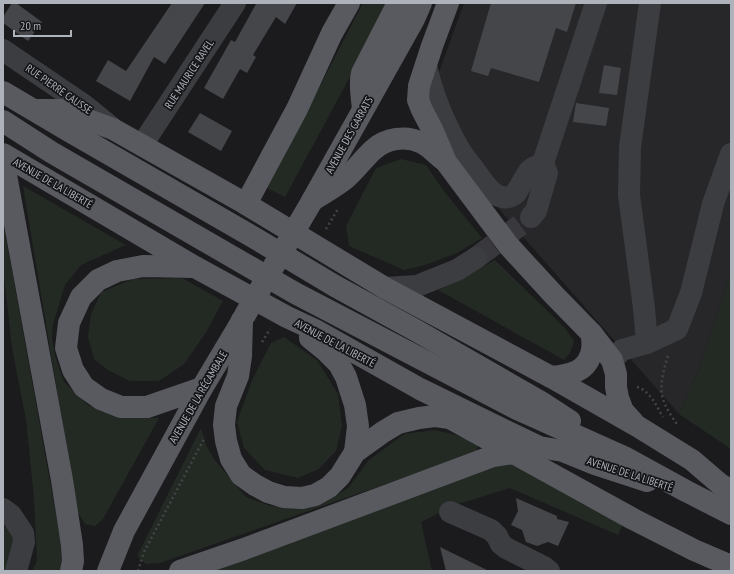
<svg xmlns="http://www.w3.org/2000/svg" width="734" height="574" font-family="'PT Sans Narrow',sans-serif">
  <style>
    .built { fill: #27272a }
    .green { fill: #232a24 }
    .building { fill: #45464a }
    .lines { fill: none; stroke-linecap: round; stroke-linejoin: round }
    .minor-tunnel { stroke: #38383d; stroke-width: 22; stroke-dasharray: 22 11; stroke-linecap: butt }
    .path { stroke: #424448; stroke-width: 2.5; stroke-dasharray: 2 3; stroke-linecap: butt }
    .minor { stroke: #3c3d41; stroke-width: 22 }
    .major { stroke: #585a60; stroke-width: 22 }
    .major-bridge { stroke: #585a60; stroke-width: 22 }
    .labels { text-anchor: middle; stroke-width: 3.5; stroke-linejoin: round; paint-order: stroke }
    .street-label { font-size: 11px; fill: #aeb2bb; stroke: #151518 }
  </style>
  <rect width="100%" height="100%" fill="#1b1a1d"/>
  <!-- built -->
  <path class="built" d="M464 3H731V271L700 367 679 414 503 214 466 164 436 80Z"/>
  <!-- green -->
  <g class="green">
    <path d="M363 3H390L285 197 267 188Z"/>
    <path d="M401 159 426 165 443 190 482 238 457 253 425 265 404 270 349 246 346 226 376 168Z"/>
    <path d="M23 186 126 245 81 265 65 285 53 324 52 339 55 356 64 382 88 405 121 416 135 418H159L103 519 95 526 85 524 77 511Z"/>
    <path d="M3 221 62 548 61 571H32L37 561 34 498 26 420 12 348 3 268Z"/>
    <path d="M495 260 565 328 574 341 570 353 564 360 438 290 462 279Z"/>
    <path d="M731 271V449L679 414 700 367Z"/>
    <path d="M182 278 223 301 205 334 184 364 159 381H130L108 370 94 359 88 337 91 314 101 292 133 279Z"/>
    <path d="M284 337 317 360 338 394 342 426 336 451 319 469 298 478 265 470 244 448 237 422 252 380 271 343Z"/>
    <path d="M201 428 206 445 214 459 246 497 271 506H295L319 501 338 494 348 488 369 460 404 434 434 430 453 434 478 443 477 452 160 563 146 564 137 556Z"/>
    <path d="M512 460 624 522 618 535 510 488 455 505 421 522 432 571H208Z"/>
    <path d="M3 526 7 528 13 538 12 557 4 571H3Z"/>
  </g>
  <!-- building -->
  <g class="building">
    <path d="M12 3H16L42 22 28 41 3 23V17Z"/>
    <path d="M172 3H205L165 64 154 57 130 101 96 81 108 60 126 71Z"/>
    <path d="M255 3H297L285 24 276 17 253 55 256 57 247 73 240 69 223 99 204 88 231 40 235 42 256 4Z"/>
    <path d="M491 3H576L567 32 556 28 539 82 491 68 488 76 471 71Z"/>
    <path d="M604 65 621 68 617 95 599 93Z"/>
    <path d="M576 103 609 108 606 126 573 122Z"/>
    <path d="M200 113 232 131 221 151 188 132Z"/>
    <path d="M516 498 557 516V519L569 522 558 546 548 542 537 546 526 542 522 530 511 525 518 511Z"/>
    <path d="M440 547 489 571H446Z"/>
  </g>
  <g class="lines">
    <!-- minor-tunnel -->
    <path class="minor-tunnel" d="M476 258 531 217"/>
    <!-- path -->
    <g class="path">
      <path d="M326 229 338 209"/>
      <path d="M262 342 270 329"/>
      <path d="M668 356C664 367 659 388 663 399 666 409 673 418 678 426"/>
      <path d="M637 387C650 391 656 405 663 417"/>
      <path d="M138 571 144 552 205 437"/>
    </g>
    <!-- minor -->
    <g class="minor">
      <path d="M3 50 84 105 111 127"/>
      <path d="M426 65C432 94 444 122 458 147 463 156 470 164 476 172 485 185 499 207 516 193L529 171 533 168 543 163"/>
      <path d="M142 145 235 3"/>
      <path d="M531 217 536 211 547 173 543 163 596 3"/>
      <path d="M385 288 417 286 457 270 476 258"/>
      <path d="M647 343 677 329 691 293 713 204 731 154"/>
      <path d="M612 360 622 350 647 343 644 308 629 195 630 147 650 3"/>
      <path d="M3 509 11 515 23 533 24 542 16 571"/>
      <path d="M450 512 491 530 497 536 501 544 506 548 544 567 549 571"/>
    </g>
    <!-- major -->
    <g class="major">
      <path d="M448 3 432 46 419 86 418 100 422 110 432 129 446 162 508 245 553 294 592 334 612 360 616 374V387L618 398 623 411 633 422"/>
      <path d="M3 92 69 131 253 237 335 286 417 331 541 402 570 421"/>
      <path d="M363 109C362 97 359 85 362 73L398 3"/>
      <path d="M35 110H61L113 129 246 204 385 288 551 377 637 426 692 460 720 484 731 491"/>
      <path d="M3 121 51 152 295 293 517 409 624 457 686 491 731 514"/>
      <path d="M3 154 195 267 287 317 317 331 420 389 539 447 563 451 595 464 647 481"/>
      <path d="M3 166 6 175 62 480 72 545 73 561 71 571"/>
      <path d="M316 198C326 192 336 186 345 179 355 171 363 159 373 150 386 138 406 135 422 143 430 147 437 155 444 160"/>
      <path d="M312 201 414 19 421 3"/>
      <path d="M246 204 297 109 332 33 349 3"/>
      <path d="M194 267 143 266 117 271 98 280 81 297 69 323 66 348 73 370 84 387 101 399 121 407H147L202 388"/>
      <path d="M242 320 241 356 238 376 226 406 224 425 226 441 231 459 241 475 255 485 268 492 284 497 302 498 315 495 329 487 340 476 355 452 383 432 398 423 419 418 435 416 450 418 633 519 694 550 731 566"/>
      <path d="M310 338 326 351 339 364 346 377 355 405 358 426 355 452"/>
      <path d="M551 377C570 375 588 372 592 350 593 345 592 339 592 334"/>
      <path d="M108 571 124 531 202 388 242 321"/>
      <path d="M180 571 244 549 493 456 520 452"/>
    </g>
    <!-- major-bridge -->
    <path class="major-bridge" d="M245 315 312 201"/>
  </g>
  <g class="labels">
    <!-- street labels -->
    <g class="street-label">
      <text transform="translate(189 74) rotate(-57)" y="4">RUE MAURICE RAVEL</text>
      <text transform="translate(59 89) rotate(35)" y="4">RUE PIERRE CAUSSE</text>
      <text transform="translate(349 135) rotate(-61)" y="4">AVENUE DES GARRATS</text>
      <text transform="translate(53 183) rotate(30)" y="4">AVENUE DE LA LIBERTÉ</text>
      <text transform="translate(335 343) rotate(28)" y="4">AVENUE DE LA LIBERTÉ</text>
      <text transform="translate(198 397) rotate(-60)" y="4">AVENUE DE LA RÉCAMBALE</text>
      <text transform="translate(630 474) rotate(18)" y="4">AVENUE DE LA LIBERTÉ</text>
    </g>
  </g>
  <!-- border -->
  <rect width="734" height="574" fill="none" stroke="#aeb2bb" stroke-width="8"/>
  <!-- scale -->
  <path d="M14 30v6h57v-6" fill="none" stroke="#aeb2bb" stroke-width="2"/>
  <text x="20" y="30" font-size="12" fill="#aeb2bb" stroke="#151518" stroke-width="3" paint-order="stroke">20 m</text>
</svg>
